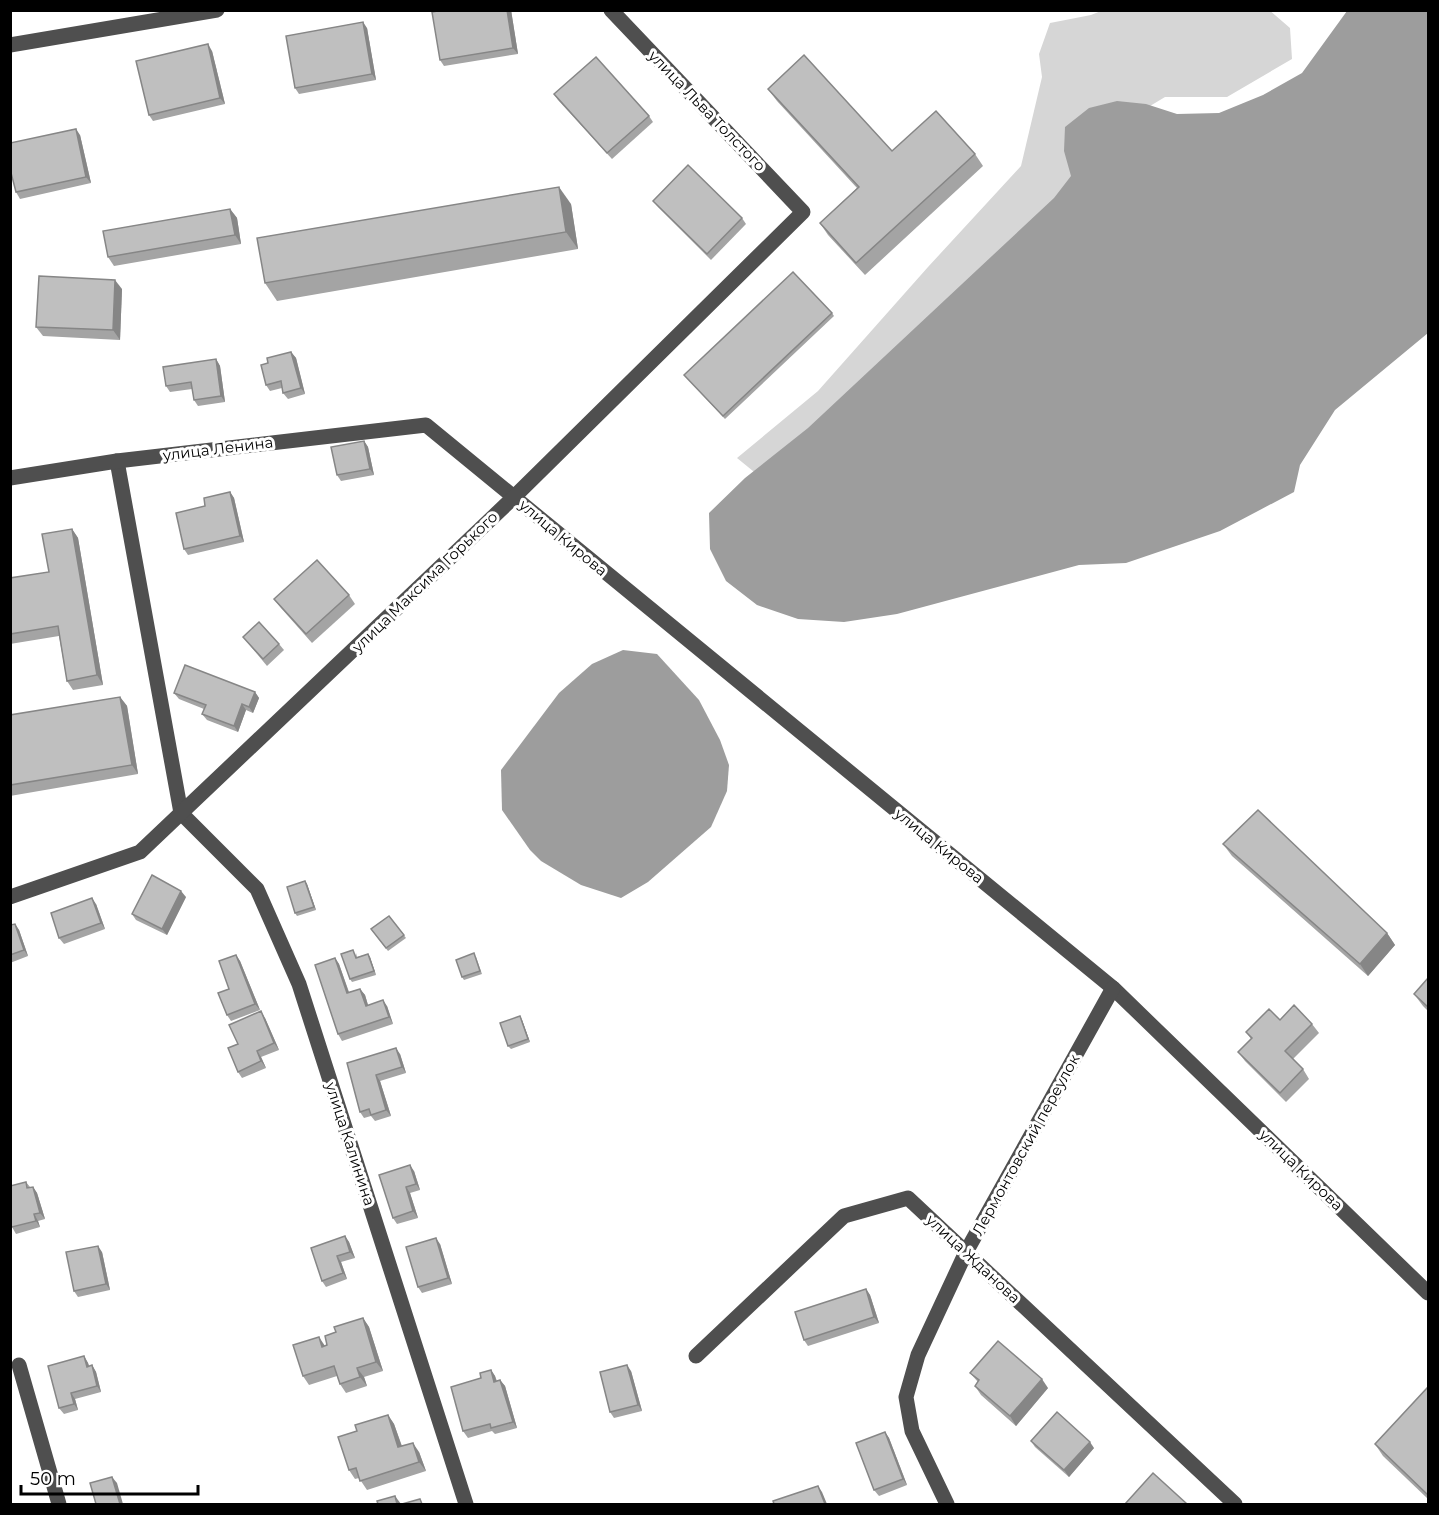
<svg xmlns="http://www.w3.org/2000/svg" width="1439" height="1515" font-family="Montserrat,sans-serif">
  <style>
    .green { fill: #d6d6d6 }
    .water { fill: #9d9d9d }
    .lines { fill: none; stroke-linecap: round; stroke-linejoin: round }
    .minor { stroke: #4f4f4f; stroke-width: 15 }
    .wall { fill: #a4a4a4 }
    .shaded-wall { fill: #868686 }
    .building { fill: #bfbfbf; stroke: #868686; stroke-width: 1.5 }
    .labels { text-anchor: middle; stroke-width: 6; stroke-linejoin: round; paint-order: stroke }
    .street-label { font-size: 15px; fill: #000; stroke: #fff }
  </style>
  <rect width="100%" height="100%" fill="#fff"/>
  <!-- green -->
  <path class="green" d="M1269 10 1290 28 1292 59 1227 97H1165L1130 118 1115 164 764 480 737 458 818 391 928 267 1021 166 1042 77 1039 54 1050 23 1091 15 1101 11Z"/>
  <!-- water -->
  <g class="water">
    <path d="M1347 11H1428V333L1335 410 1300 465 1294 492 1220 531 1126 563 1079 565 897 614 844 622 798 619 757 605 726 581 710 549 709 513 745 478 808 428 1054 198 1071 176 1064 151 1065 127 1089 108 1117 101 1146 104 1177 114 1219 113 1263 95 1302 73Z"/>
    <path d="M623 650 657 654 699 700 720 740 729 765 727 791 711 827 648 882 621 898 581 885 541 861 530 850 502 810 501 770 559 693 592 664Z"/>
  </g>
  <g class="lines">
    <!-- minor -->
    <g class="minor">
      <path d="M10 45 217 10"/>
      <path d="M117 461 181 813"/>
      <path d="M10 478 117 461 426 425 1113 988 1428 1293"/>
      <path d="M181 813 257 889 299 984 466 1504"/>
      <path d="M10 897 140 852 514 497 803 212 611 10"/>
      <path d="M696 1356 844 1216 908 1198 1235 1504"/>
      <path d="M19 1365 59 1504"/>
      <path d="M947 1504 912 1431 906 1397 918 1355 966 1252 1113 988"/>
    </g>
  </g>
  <!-- wall -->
  <g class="wall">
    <path d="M443 10H511L518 54 444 66 440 60Z"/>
    <path d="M367 28 376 80 299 94 295 88Z"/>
    <path d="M212 51 225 104 153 121 149 115Z"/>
    <path d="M768 89 892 151 975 154 983 166 865 275 828 235 820 223 857 188 777 101Z"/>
    <path d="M554 94 649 116 653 122 612 159 558 100Z"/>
    <path d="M80 135 91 183 20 199 16 192Z"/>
    <path d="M653 201 742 218 746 224 711 260 658 207Z"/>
    <path d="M571 204 578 249 277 301 265 283Z"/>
    <path d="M230 209 237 218 241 244 114 266 108 257Z"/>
    <path d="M122 289 120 340 43 336 36 327Z"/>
    <path d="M832 313 834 316 725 419 684 375Z"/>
    <path d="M291 352 296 358 305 394 288 399 283 393 282 388 270 391 266 385 268 363Z"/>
    <path d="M216 359 220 366 225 402 198 406 194 400 192 389 170 392 166 386Z"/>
    <path d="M364 441 368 447 374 475 341 481 337 475Z"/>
    <path d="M230 492 234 498 244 542 188 555 184 549 205 506Z"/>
    <path d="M72 529 78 538 103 685 73 690 67 681 59 636 10 644V578L49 572Z"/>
    <path d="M349 595 355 604 312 643 281 608 274 599Z"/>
    <path d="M243 637 279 644 284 650 267 666Z"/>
    <path d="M255 692 259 698 253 713 246 710 238 732 207 720 202 714 204 709 179 699 174 693Z"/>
    <path d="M120 697 127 706 138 774 10 796V715Z"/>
    <path d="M1223 844 1387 933 1395 945 1368 976 1232 856Z"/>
    <path d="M305 881 307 884 316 910 297 916 295 913Z"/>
    <path d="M186 897 167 935 136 920 132 914Z"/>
    <path d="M96 904 105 929 64 944 59 938Z"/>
    <path d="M389 916 406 938 388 951 371 929Z"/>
    <path d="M15 924 19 930 28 956 10 963V925Z"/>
    <path d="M356 953 357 957 368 954 370 957 376 975 352 982 350 979Z"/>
    <path d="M236 955 240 961 260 1010 231 1021 227 1015 229 989Z"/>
    <path d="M476 957 482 974 464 980 462 977Z"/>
    <path d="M335 958 339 964 349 992 360 989 365 995 368 1005 387 1006 393 1024 342 1041 338 1034Z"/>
    <path d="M1428 978V1011L1423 1006 1414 994Z"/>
    <path d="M520 1016 522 1020 530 1042 511 1049 508 1046Z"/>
    <path d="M265 1018 279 1050 261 1057 266 1068 242 1078 238 1072V1044Z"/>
    <path d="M1280 1020 1312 1024 1319 1033 1293 1059 1303 1069 1309 1079 1286 1102 1245 1061 1238 1052 1251 1039 1246 1032Z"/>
    <path d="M400 1054 406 1073 380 1081 391 1116 375 1121 371 1116 364 1118 360 1112 347 1063Z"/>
    <path d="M414 1171 420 1190 410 1193 418 1218 397 1224 393 1218 379 1175Z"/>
    <path d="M26 1182 30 1187H33L37 1193 45 1219 38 1221 40 1227 16 1234 12 1227Z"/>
    <path d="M345 1236 349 1242 355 1258 341 1262 347 1279 326 1287 322 1281Z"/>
    <path d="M440 1244 452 1284 422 1293 418 1287Z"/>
    <path d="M102 1252 110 1290 78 1297 74 1291Z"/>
    <path d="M866 1289 870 1295 879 1323 808 1346 804 1340Z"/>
    <path d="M363 1318 369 1327 383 1371 364 1377 367 1386 346 1393 340 1384 337 1376 309 1385 303 1376 325 1346 327 1345 336 1332Z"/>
    <path d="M84 1356 88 1363 89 1366 92 1365 96 1372 101 1392 75 1399 78 1410 64 1414 59 1408Z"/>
    <path d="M491 1370 495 1376 497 1381 500 1380 505 1386 517 1428 495 1434 492 1431 468 1438 463 1431 481 1378Z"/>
    <path d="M631 1371 642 1411 614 1418 610 1412Z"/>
    <path d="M970 1373 1048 1388 1016 1426 981 1395 975 1386 978 1382Z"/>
    <path d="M1428 1387V1499L1383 1456 1375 1444Z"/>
    <path d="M388 1415 394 1424 402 1446 419 1452 426 1471 367 1490 359 1478 355 1479 349 1470 357 1431Z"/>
    <path d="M885 1432 889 1438 907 1485 879 1496 874 1490Z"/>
    <path d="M1031 1441 1094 1448 1069 1477 1035 1447Z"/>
  </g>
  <!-- shaded-wall -->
  <g class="shaded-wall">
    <path d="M507 10H511L518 54 513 48Z"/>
    <path d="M363 22 367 28 376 80 372 74Z"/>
    <path d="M208 44 212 51 225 104 220 98Z"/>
    <path d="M76 129 80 135 91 183 86 177Z"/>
    <path d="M559 187 571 204 578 249 566 232Z"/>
    <path d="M230 209 237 218 241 244 235 235Z"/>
    <path d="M115 280 122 289 120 340 113 330Z"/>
    <path d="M291 352 296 358 305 394 301 388Z"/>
    <path d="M216 359 220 366 225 402 221 396Z"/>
    <path d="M364 441 368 447 374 475 370 469Z"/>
    <path d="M230 492 234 498 244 542 240 536Z"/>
    <path d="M72 529 78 538 103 685 97 675Z"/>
    <path d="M255 692 259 698 253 713 249 707Z"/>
    <path d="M120 697 127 706 138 774 132 765Z"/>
    <path d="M242 704 246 710 238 732 234 726Z"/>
    <path d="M305 881 307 884 316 910 314 907Z"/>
    <path d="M181 891 186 897 167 935 162 929Z"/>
    <path d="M92 898 96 904 105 929 101 923Z"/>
    <path d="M15 924 19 930 28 956 24 950Z"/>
    <path d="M1387 933 1395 945 1368 976 1360 964Z"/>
    <path d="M368 954 370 957 376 975 374 971Z"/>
    <path d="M236 955 240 961 260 1010 255 1004Z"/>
    <path d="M335 958 339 964 351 999 347 993Z"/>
    <path d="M360 989 365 995 370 1012 366 1006Z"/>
    <path d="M383 1000 387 1006 393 1024 389 1017Z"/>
    <path d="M261 1011 265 1018 279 1050 274 1043Z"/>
    <path d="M520 1016 522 1020 530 1042 528 1039Z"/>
    <path d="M396 1048 400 1054 406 1073 402 1067Z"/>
    <path d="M257 1051 261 1057 266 1068 261 1061Z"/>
    <path d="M376 1075 380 1081 391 1116 386 1110Z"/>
    <path d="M410 1165 414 1171 420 1190 416 1184Z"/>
    <path d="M33 1187 37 1193 45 1219 40 1213Z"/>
    <path d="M406 1187 410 1193 418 1218 413 1211Z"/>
    <path d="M34 1214 38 1221 40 1227 36 1221Z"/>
    <path d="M345 1236 349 1242 355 1258 350 1252Z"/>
    <path d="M436 1238 440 1244 452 1284 448 1278Z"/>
    <path d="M98 1246 102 1252 110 1290 106 1284Z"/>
    <path d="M337 1256 341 1262 347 1279 343 1273Z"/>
    <path d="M866 1289 870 1295 879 1323 874 1317Z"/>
    <path d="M363 1318 369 1327 383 1371 376 1362Z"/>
    <path d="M319 1337 325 1346 328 1356 322 1347Z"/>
    <path d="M84 1356 88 1363 91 1373 87 1367Z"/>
    <path d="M92 1365 96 1372 101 1392 97 1386Z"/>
    <path d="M627 1365 631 1371 642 1411 638 1405Z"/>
    <path d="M357 1368 364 1377 367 1386 360 1377Z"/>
    <path d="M491 1370 495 1376 498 1388 494 1382Z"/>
    <path d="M1042 1379 1048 1388 1016 1426 1010 1416Z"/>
    <path d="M500 1380 505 1386 517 1428 513 1422Z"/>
    <path d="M71 1393 75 1399 78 1410 74 1404Z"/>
    <path d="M388 1415 394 1424 405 1456 398 1447Z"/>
    <path d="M885 1432 889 1438 907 1485 903 1479Z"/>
    <path d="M1090 1442 1094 1448 1069 1477 1064 1470Z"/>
    <path d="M413 1443 419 1452 426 1471 419 1462Z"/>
    <path d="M112 1477 117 1483 123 1504H120Z"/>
    <path d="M818 1486 822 1492 827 1504H825Z"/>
    <path d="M395 1496 401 1504H397Z"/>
  </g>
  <!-- building -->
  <g class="building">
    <path d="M443 10H507L513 48 440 60 432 12Z"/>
    <path d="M363 22 372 74 295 88 286 36Z"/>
    <path d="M208 44 220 98 149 115 136 61Z"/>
    <path d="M804 55 892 151 936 111 975 154 856 263 820 223 859 187 768 89Z"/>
    <path d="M596 57 649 116 607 153 554 94Z"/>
    <path d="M76 129 86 177 16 192 10 169V143Z"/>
    <path d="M688 165 742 218 707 254 653 201Z"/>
    <path d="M559 187 566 232 265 283 257 238Z"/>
    <path d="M230 209 235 235 108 257 103 231Z"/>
    <path d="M793 272 832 313 723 416 684 375Z"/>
    <path d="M39 276 115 280 113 330 36 327Z"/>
    <path d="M291 352 301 388 283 393 281 381 266 385 261 365 268 363 267 358Z"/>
    <path d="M216 359 221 396 194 400 191 382 166 386 163 367Z"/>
    <path d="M364 441 370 469 337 475 331 447Z"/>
    <path d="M230 492 240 536 184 549 176 513 205 506 204 498Z"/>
    <path d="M72 529 97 675 67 681 58 626 10 634V578L49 572 42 534Z"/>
    <path d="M317 560 349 595 306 634 274 599Z"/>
    <path d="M259 622 279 644 263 659 243 637Z"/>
    <path d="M185 665 255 692 249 707 242 704 234 726 202 714 206 705 174 693Z"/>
    <path d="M120 697 132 765 10 785V715Z"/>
    <path d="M1258 810 1387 933 1360 964 1223 844Z"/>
    <path d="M152 875 181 891 162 929 132 914Z"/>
    <path d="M305 881 314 907 295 913 287 887Z"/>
    <path d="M92 898 101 923 59 938 51 913Z"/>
    <path d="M389 916 404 935 386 948 371 929Z"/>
    <path d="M15 924 24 950 10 955V925Z"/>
    <path d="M353 950 356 958 368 954 374 971 350 979 341 954Z"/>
    <path d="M474 953 480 971 462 977 456 960Z"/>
    <path d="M236 955 255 1004 227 1015 218 993 229 989 219 961Z"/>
    <path d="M335 958 347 993 360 989 366 1006 383 1000 389 1017 338 1034 315 965Z"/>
    <path d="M1428 978V1007L1414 994Z"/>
    <path d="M1294 1005 1312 1024 1285 1051 1303 1069 1280 1093 1238 1052 1252 1038 1246 1032 1269 1009 1280 1020Z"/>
    <path d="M261 1011 274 1043 257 1051 261 1061 238 1072 228 1048 238 1044 229 1025Z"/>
    <path d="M520 1016 528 1039 508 1046 500 1023Z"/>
    <path d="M396 1048 402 1067 376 1075 386 1110 371 1115 369 1109 360 1112 347 1063Z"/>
    <path d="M410 1165 416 1184 406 1187 413 1211 393 1218 379 1175Z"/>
    <path d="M26 1182 27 1188 33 1187 40 1213 34 1214 36 1221 12 1227 10 1223V1186Z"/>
    <path d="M345 1236 350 1252 337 1256 343 1273 322 1281 311 1248Z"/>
    <path d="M436 1238 448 1278 418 1287 406 1247Z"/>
    <path d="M98 1246 106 1284 74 1291 66 1252Z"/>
    <path d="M866 1289 874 1317 804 1340 795 1312Z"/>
    <path d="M363 1318 376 1362 357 1368 360 1377 340 1384 334 1366 303 1376 293 1345 319 1337 322 1347 327 1345 325 1336 336 1332 334 1327Z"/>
    <path d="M998 1341 1042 1379 1010 1416 975 1386 979 1380 970 1373Z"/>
    <path d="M84 1356 87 1367 92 1365 97 1386 71 1393 74 1404 59 1408 48 1366Z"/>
    <path d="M627 1365 638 1405 610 1412 600 1372Z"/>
    <path d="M491 1370 494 1382 500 1380 513 1422 491 1428 490 1424 463 1431 451 1387 481 1378 480 1373Z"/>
    <path d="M1428 1387V1495L1375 1444Z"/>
    <path d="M1057 1412 1090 1442 1064 1470 1031 1441Z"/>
    <path d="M388 1415 398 1447 413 1443 419 1462 360 1481 356 1468 349 1470 338 1437 357 1431 355 1425Z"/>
    <path d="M885 1432 903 1479 874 1490 856 1443Z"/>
    <path d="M1153 1473 1187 1504H1125Z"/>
    <path d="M112 1477 120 1504H96L90 1483Z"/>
    <path d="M818 1486 825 1504H774L773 1501Z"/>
    <path d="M395 1496 397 1504H378L377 1501Z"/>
    <path d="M420 1499 422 1504H402Z"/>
  </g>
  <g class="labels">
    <!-- street labels -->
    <g class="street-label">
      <text transform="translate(707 111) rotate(46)" y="5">улица Льва Толстого</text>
      <text transform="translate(218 449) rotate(-7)" y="5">улица Ленина</text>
      <text transform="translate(563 538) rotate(40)" y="5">улица Кирова</text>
      <text transform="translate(425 582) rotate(-44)" y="5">улица Максима Горького</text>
      <text transform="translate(939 846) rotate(39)" y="5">улица Кирова</text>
      <text transform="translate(350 1144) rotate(72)" y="5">улица Калинина</text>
      <text transform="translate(1026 1145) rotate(-61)" y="5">Лермонтовский переулок</text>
      <text transform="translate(1301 1170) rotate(44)" y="5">улица Кирова</text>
      <text transform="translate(973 1259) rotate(43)" y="5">улица Жданова</text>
    </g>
  </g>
  <!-- border -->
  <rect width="1439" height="1515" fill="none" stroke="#000000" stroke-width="24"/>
  <!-- scale -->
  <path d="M21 1485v9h177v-9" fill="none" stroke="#000000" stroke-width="3"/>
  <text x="30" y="1485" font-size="18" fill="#000000" stroke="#ffffff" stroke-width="4.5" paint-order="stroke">50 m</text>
</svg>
